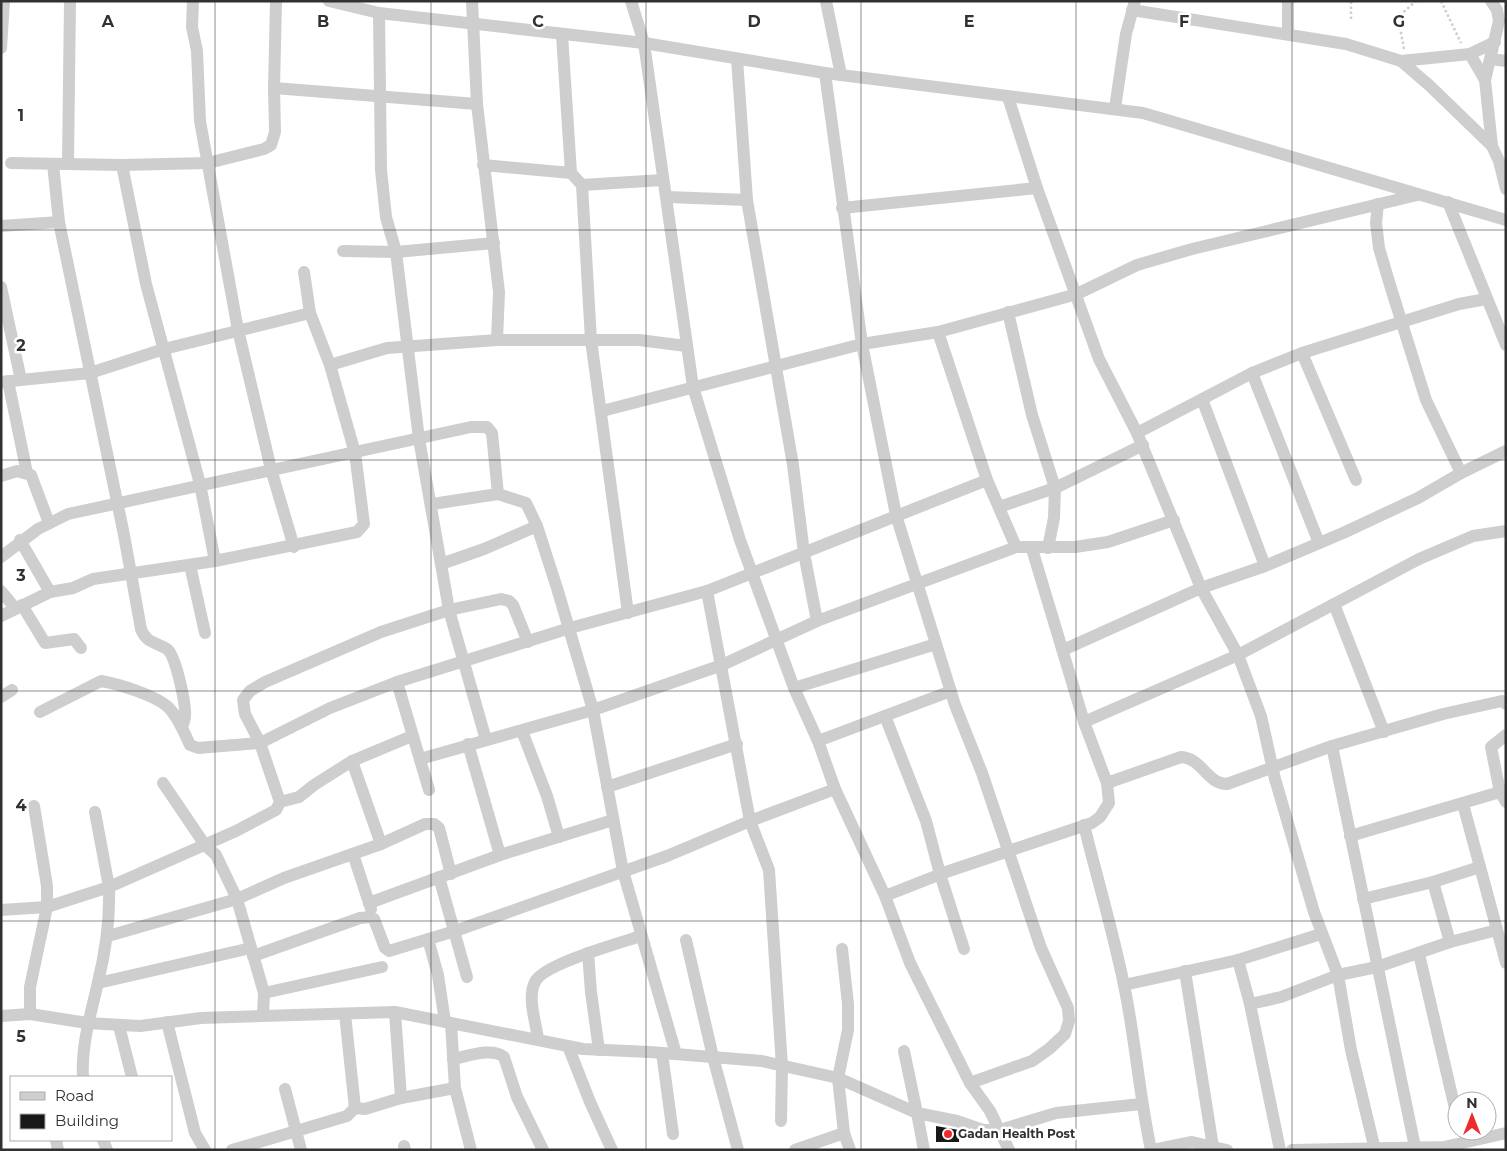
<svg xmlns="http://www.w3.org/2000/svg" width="1507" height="1151" font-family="Montserrat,sans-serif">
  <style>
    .building { fill: #181818 }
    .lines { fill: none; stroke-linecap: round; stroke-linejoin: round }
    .path { stroke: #cecece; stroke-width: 2.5; stroke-dasharray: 2.5 2.5; stroke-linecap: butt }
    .minor { stroke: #cecece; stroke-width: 12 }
    .grid { fill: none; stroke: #313131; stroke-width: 1; stroke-opacity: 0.55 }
    .poi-dot { fill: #f02a2a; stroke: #fff; stroke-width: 2 }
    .labels { text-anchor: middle; stroke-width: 5; stroke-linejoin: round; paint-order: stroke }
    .poi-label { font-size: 12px; font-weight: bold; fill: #313131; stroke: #fff; text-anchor: start }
    .grid-label { font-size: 16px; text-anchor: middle; font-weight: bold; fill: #313131; stroke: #fff; stroke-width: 5; stroke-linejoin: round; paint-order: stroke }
  </style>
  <rect width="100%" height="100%" fill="#fff"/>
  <!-- building -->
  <path class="building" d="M936 1126 959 1130V1142H936Z"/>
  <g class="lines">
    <!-- path -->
    <g class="path">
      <path d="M1441 1 1461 43"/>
      <path d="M1351 19V1"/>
      <path d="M1404 49 1398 17 1416 1"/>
    </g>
    <!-- minor -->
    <g class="minor">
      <path d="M193 1 192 27 197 51 200 121 238 330 271 469 294 547"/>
      <path d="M329 1 379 13 644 43 825 73 1143 113 1506 220"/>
      <path d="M472 1 477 104 499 292 497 340"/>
      <path d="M631 1 644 43 693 387 740 540 794 688 818 741 835 789 885 896 910 963 970 1083 990 1111 1009 1150"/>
      <path d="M826 1 841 75"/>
      <path d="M1288 1V34"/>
      <path d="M1491 1 1497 10 1499 21 1485 80 1492 146 1499 161 1506 189"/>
      <path d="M1132 10 1346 44 1401 61 1430 86 1492 146"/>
      <path d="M379 13 381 170 386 217 396 252 419 439 441 564 449 610 486 740"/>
      <path d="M562 35 571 173"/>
      <path d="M1 48 4 1"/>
      <path d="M1470 54 1485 80"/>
      <path d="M737 59 747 200 793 465 804 553 817 621"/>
      <path d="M1491 59 1506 61"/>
      <path d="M1401 61 1470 54 1495 42"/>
      <path d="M825 73 862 344 896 515 955 705 982 773 1041 948 1068 1008 1069 1021 1065 1034 1049 1049 1032 1061 970 1083"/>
      <path d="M274 88 477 104"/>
      <path d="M1008 97 1037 188 1099 359 1137 433 1201 588 1238 655 1261 716 1275 779 1314 912 1338 975 1351 1050 1375 1150"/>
      <path d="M1115 108 1126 34 1135 1"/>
      <path d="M68 162 70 1"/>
      <path d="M11 163 122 165 208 163 264 149 271 145 275 132 274 88 276 1"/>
      <path d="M53 164 59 222 124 535 141 629C146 643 156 642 167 649 176 656 186 704 185 716 185 720 183 724 182 727"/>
      <path d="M122 165 146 284 200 484 215 561"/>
      <path d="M483 165 571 173 582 185 663 180"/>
      <path d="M582 185 591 340 628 613"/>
      <path d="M667 197 747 200"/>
      <path d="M1448 202 1506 345"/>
      <path d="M1378 204 1376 223 1379 248 1390 285 1426 400 1461 473"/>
      <path d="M842 208 1037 188"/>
      <path d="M1 226 59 222"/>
      <path d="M343 251 396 252 494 243"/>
      <path d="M1 287 21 380"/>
      <path d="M1008 312 1032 415 1055 488 1054 518 1048 548"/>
      <path d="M938 332 987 480 1016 547"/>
      <path d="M1302 353 1356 480"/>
      <path d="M330 365 387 348 497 340H639L686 346"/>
      <path d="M1252 373 1319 543"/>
      <path d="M8 381 27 473"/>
      <path d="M1 382 90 373 164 349 310 313"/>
      <path d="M1202 399 1265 566"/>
      <path d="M602 411 862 344 938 332 1077 294 1137 265 1192 249 1417 195"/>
      <path d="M1137 433 1252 373 1302 353 1459 304 1486 299"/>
      <path d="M1 476 17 471 31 475 49 523"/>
      <path d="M432 504 498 494 526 503 537 526 557 588 593 710 623 871 676 1054"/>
      <path d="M999 507 1055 488 1143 445"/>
      <path d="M20 540 50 592"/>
      <path d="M1 557 38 529 68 514 471 427H487L492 433 498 494"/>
      <path d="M441 564 484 549 537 526"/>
      <path d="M190 565 205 633"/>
      <path d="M1 591 15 608"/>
      <path d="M707 591 750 821 769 870 782 1066 781 1121"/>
      <path d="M1334 604 1384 732"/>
      <path d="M22 605 45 643 74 639 81 648"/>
      <path d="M1 616 50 592 73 588 93 579 215 561 357 532 364 524 355 453 330 365 310 313 304 272"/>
      <path d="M1063 650 1201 588 1265 566 1343 533 1418 498 1461 473 1506 451"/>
      <path d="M397 682 429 790"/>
      <path d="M794 688 936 644"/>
      <path d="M1 697 12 690"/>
      <path d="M40 712 101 681C118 684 155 695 168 707 178 717 184 732 190 745L198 748 260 743 330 708 397 682 570 628 707 591 987 480"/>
      <path d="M885 716 926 821 940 874 964 949"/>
      <path d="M1084 722 1238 655 1419 559 1473 536 1506 531"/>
      <path d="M522 731 547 796 559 837"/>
      <path d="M1506 735 1491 747 1500 792 1506 802"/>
      <path d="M818 741 951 691"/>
      <path d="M468 744 500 855"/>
      <path d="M1332 746 1415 1147"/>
      <path d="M420 759 593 710 722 665 817 621 1016 547H1075L1108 542 1174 520"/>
      <path d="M352 761 381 844"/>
      <path d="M163 783 205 845 216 855 237 899 264 993 263 1015"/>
      <path d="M1107 783 1181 757C1202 758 1207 784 1227 784L1332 746 1443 714 1502 701 1506 704"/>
      <path d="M607 787 737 744"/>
      <path d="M280 802 299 797 314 785 352 761 412 736"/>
      <path d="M1463 804 1506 963"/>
      <path d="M1084 825C1098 882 1115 938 1126 995 1136 1047 1140 1099 1151 1150"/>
      <path d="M1350 836 1500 792"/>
      <path d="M353 854 371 909"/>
      <path d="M439 877 467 977"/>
      <path d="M1433 882 1480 867"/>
      <path d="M885 896 946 872 1092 823 1100 817 1109 803 1107 783 1084 722 1032 549"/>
      <path d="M1363 899 1433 882 1450 942"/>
      <path d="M369 903 500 855 613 820"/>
      <path d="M1 910 47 907 109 887 95 812"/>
      <path d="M108 936 237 899 284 878 381 844 425 824H434L439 828 451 874"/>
      <path d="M428 939 438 975 445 1022"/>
      <path d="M686 940 713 1057 738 1150"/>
      <path d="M842 949 848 1004V1030L838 1078 844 1133 850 1150"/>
      <path d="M588 953 591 992 599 1050"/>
      <path d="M1419 954 1457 1117"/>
      <path d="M253 956 360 918 370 917 374 919 385 948 389 951 455 931 667 856 750 821 835 789"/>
      <path d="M1238 960 1321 934"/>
      <path d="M98 983 251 948"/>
      <path d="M1124 985 1238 960 1250 1004 1280 1150"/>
      <path d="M264 993 382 967"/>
      <path d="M1250 1004 1281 997 1338 975 1377 967 1450 942 1497 930"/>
      <path d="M395 1012 401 1098"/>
      <path d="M30 1014V987L47 907V886L34 806"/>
      <path d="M345 1014 355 1108 365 1109 401 1098 455 1088"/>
      <path d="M1 1016 30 1014 87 1023 140 1026 201 1018 395 1012 583 1049 650 1052 762 1061 838 1078 917 1113 924 1150"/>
      <path d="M167 1022 195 1133 205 1150"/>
      <path d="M451 1023 455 1088 471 1150"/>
      <path d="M119 1026 132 1077"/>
      <path d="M538 1039C536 1023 527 997 535 982 543 964 620 943 641 936"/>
      <path d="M568 1046 590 1102 612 1150"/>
      <path d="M904 1051 917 1113 957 1121 983 1130H1000L1056 1113 1141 1104"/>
      <path d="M662 1053 673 1134"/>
      <path d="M453 1059C468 1056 492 1047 504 1057L517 1097 543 1150"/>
      <path d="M83 1077C81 1045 91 1014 98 982 106 950 110 920 109 887L236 831 276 810 280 802 260 743 245 714 243 700 250 691 265 682 381 632 449 610 501 599 509 601 513 605 528 642"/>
      <path d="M285 1089 301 1150"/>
      <path d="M56 1140 58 1150"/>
      <path d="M103 1140 107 1150"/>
      <path d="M404 1146 405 1150"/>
      <path d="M232 1150 347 1116 355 1108"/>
      <path d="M795 1150 844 1133"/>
      <path d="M1153 1150 1192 1142 1213 1147 1185 971"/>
      <path d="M1213 1150V1147L1227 1150"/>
      <path d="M1292 1150 1444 1147 1506 1133"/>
    </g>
  </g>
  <!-- grid -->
  <path class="grid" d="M215 1V1150M431 1V1150M646 1V1150M861 1V1150M1076 1V1150M1292 1V1150M1 230H1506M1 460H1506M1 691H1506M1 921H1506"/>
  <!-- markers -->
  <circle class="poi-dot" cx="948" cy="1134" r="5"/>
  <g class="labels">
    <!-- poi labels -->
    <g class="poi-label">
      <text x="958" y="1138">Gadan Health Post</text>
    </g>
  </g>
  <g class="grid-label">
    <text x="108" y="27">A</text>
    <text x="323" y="27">B</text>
    <text x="538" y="27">C</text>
    <text x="754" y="27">D</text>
    <text x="969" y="27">E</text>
    <text x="1184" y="27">F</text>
    <text x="1399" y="27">G</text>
    <text x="21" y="121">1</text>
    <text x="21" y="351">2</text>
    <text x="21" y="581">3</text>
    <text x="21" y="811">4</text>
    <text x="21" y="1042">5</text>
  </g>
  <!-- border -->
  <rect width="1507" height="1151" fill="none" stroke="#313131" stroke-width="5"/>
  <!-- legend -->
  <rect x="10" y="1076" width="162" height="65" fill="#ffffff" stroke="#adadad"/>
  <rect x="20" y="1092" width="25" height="8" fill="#cecece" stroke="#adadad"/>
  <text x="55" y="1101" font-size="15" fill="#313131">Road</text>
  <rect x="20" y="1114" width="25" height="15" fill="#181818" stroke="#adadad"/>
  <text x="55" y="1126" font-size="15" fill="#313131">Building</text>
  <!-- north arrow -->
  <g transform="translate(1472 1116)"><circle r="24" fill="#ffffff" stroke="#adadad"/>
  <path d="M0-4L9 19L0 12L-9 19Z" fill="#f02a2a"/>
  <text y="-8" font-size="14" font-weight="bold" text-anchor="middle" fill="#313131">N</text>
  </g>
</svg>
